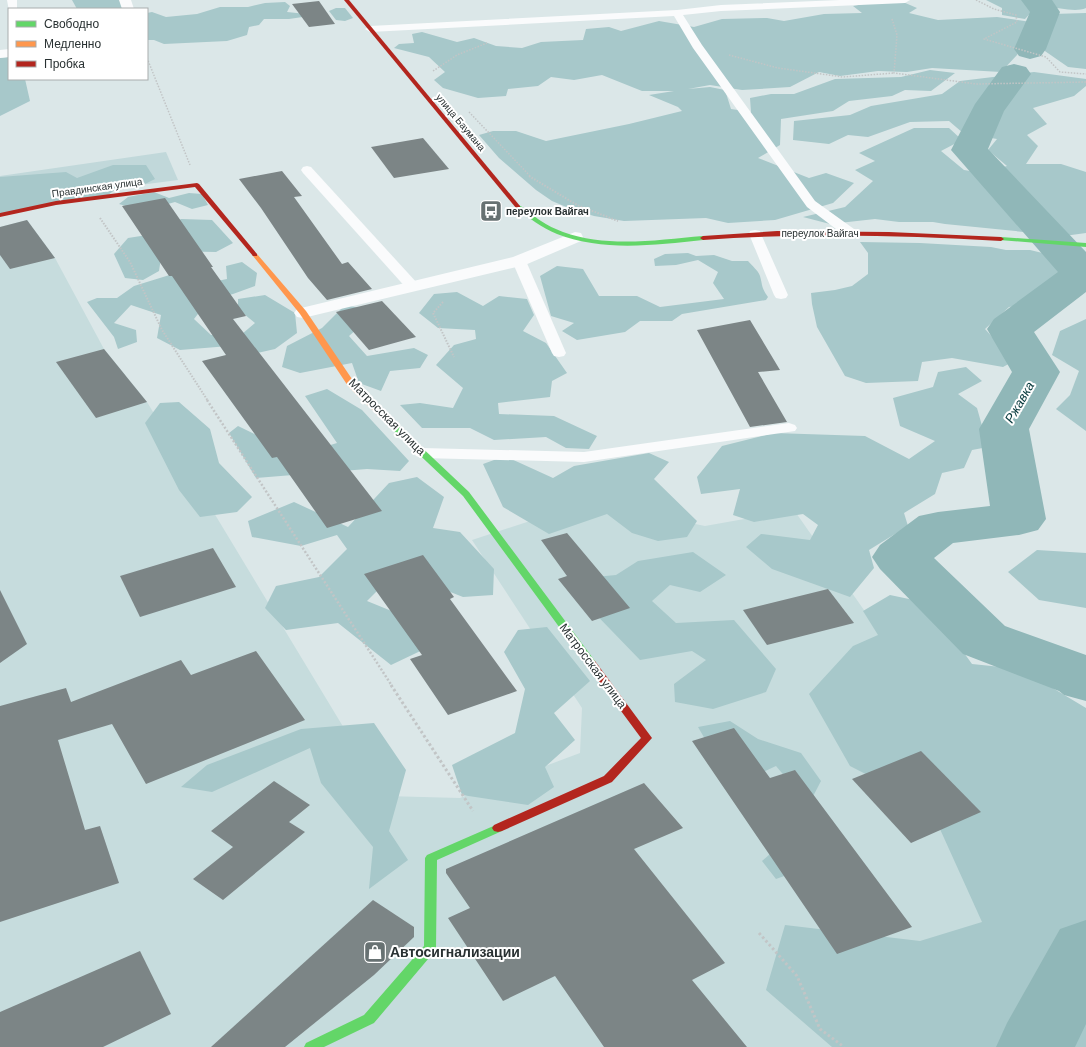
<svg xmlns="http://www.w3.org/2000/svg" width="1086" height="1047" font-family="Arial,sans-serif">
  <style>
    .built { fill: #c6dcdd }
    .green { fill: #c1d8da }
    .forest { fill: #a7c8ca }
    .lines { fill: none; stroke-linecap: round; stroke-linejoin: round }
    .river { fill: #90b7b8; fill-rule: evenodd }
    .building { fill: #7c8586 }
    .path-far3 { stroke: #c2c5c6; stroke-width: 1.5; stroke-dasharray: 1.5 1.5; stroke-linecap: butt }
    .path-far2 { stroke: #c2c5c6; stroke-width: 2; stroke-dasharray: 1.5 1.5; stroke-linecap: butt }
    .path-far1 { stroke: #c2c5c6; stroke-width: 2.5; stroke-dasharray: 2 2; stroke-linecap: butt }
    .path { stroke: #c2c5c6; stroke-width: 3; stroke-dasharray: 2.5 2.5; stroke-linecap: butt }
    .lane { fill: #fafbfc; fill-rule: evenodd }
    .street { fill: #fafbfc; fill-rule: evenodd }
    .fast { fill: #63d668; fill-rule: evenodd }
    .slow { fill: #ff974d; fill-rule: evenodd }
    .jam { fill: #b3261e; fill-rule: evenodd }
    .labels { text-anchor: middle; stroke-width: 4; stroke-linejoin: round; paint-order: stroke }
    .far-street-label { font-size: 10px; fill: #293132; stroke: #fff }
    .far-poi-label { font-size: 10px; font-weight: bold; fill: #293132; stroke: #fff; text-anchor: start }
    .street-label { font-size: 12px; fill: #293132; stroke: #fff }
    .water-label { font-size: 13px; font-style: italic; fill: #04373a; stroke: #fff }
    .near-poi-label { font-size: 14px; font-weight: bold; fill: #293132; stroke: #fff; text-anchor: start }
  </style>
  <rect width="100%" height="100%" fill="#dbe7e8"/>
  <!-- built -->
  <path class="built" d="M27 220 55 258 104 349 147 402 385 796 460 798 580 753 582 708 472 540 588 502 705 526 794 510 1015 826 963 1047H0V227Z"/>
  <!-- green -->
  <path class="green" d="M166 152 178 180 55 196 0 207V176Z"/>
  <!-- forest -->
  <g class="forest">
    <path d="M72 0H121L123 9H77Z"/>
    <path d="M986 0H1086V8C1072 14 1053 4 1037 8 1033 10 1028 16 1025 19L1002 15V8Z"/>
    <path d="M285 2 290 6 287 12 316 15 289 19H264L259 25 249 27 247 35 227 41 164 44 154 40H147V13L152 12 166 17 197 14 220 7H248L265 3Z"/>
    <path d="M903 2 917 8 909 13 938 20 997 17 1031 22 1017 55 1001 72 932 68 907 72 878 71 840 76 819 72 790 87 742 90 710 85 688 89 710 87 725 90 731 109 751 112 750 98 771 94H794L835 79 901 77 930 70 955 73 931 91 905 90 892 96 849 101 833 111 781 119 780 145 758 158 809 178 826 173 854 183 833 203 775 220 728 223 706 218 624 221 594 216 571 209 552 201 536 190 499 158 479 135 493 131H516L546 141 629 124 682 111 678 107 649 95 674 91H642L602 75 574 80 551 77 538 86 508 89 506 96 478 98 443 88 434 80 445 72 429 57 394 48 399 44 414 43 412 34 422 32 457 42 474 38 496 46 522 48 541 42 583 40 586 29 609 27 621 31 659 21 694 27 722 19 767 18 784 21 824 14 862 13 853 6 869 3Z"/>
    <path d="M336 8H345L353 18 345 21 336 20 329 11Z"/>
    <path d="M1086 13V69L1068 67 1042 49 1053 14Z"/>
    <path d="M9 57V79H25L30 101 0 116V58Z"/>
    <path d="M1034 72 1086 79V86L1074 96 1033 108 1047 124 1027 135 1038 146 1026 164H1061L1086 172V233L1064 236 945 224 933 222H899L875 219 830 224 803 217 845 207 873 181 855 170 875 161 859 153 914 128H949L962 140 941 151 964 170 982 173 1007 166 988 150 997 139 963 133 949 121 910 122 868 137 848 135 829 144 793 140 794 121 850 115 871 106 942 94 960 81Z"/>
    <path d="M113 165H146L155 179 141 186H120L108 195 0 214V177L66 172 77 178Z"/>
    <path d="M154 192 169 198 189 193 202 194 208 205 192 209 175 202 143 211 119 204 128 197Z"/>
    <path d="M181 219 212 220 233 243 216 252 162 251 159 271 143 280 125 278 114 254 128 238 160 233Z"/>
    <path d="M860 242 920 243 991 247 1006 250H1030L1076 261 1086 271 1060 277 1076 288 1079 297 1054 306 1032 303 1009 307 985 329 1014 361 1003 367 952 358 922 362 918 381 866 383 845 376 817 327 812 304 811 293 835 290 852 286 868 274V253Z"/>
    <path d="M688 253 696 256 714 255 732 261H748C752 266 758 270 760 276 763 287 761 287 768 297L766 300 682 314 672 321H640L625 332 577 340 562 331 574 323 551 316 540 276 557 266 583 269 599 296H637L660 307 724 299 713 283 718 272 698 260 676 265 655 266 654 259 665 254Z"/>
    <path d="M242 262 257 273 255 286 233 294 208 301 194 319 211 335 242 334 255 323 238 309V299L265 295 295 313 297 333 275 349 249 355 229 346 180 350 157 338 161 315 131 305 114 323 136 330 137 342 118 349 114 337 87 302 97 298H117L134 286 176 273 217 281 227 279 226 266Z"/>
    <path d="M457 292 483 306 499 296 527 299 534 315 523 331 546 343 567 373 552 381 550 397 498 403 499 414 554 416 597 436 589 449 566 448 546 437 494 440 470 428H422L400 405 420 403 453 408 463 388 436 365 454 345 476 339 475 330 438 328 419 313 434 294Z"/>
    <path d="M345 305 365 309 368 319 349 336 367 356 414 348 428 355 420 368 390 371 381 391 359 383 352 363 300 373 282 367 287 346 322 328Z"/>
    <path d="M1086 319V431L1056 409 1070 395 1079 371 1052 355 1060 331Z"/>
    <path d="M966 367 982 381 958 394 977 408 988 447 972 450 964 468 942 473 935 494 904 513 908 526 869 550 874 568 850 597 772 569 746 547 761 534 810 540 818 525 803 514 754 522 733 515 740 489 701 494 697 477 722 446 774 433 865 436 909 459 935 441 900 426 893 398 933 387 938 372Z"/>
    <path d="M327 389 362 410 409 461 400 471 367 469 256 478 229 433 238 426 298 455 337 443 305 396Z"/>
    <path d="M179 402 210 429 219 463 252 497 237 512 200 517 179 490 145 423 160 403Z"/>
    <path d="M649 453 669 462 654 479 697 521 687 537 658 541 632 533 607 514 549 534 503 507 483 464 505 456 553 478 574 466Z"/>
    <path d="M417 477 444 497 433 528 460 532 494 569 493 595 463 597 397 571 367 601 426 625 433 645 391 665 338 623 286 630 265 608 276 586 319 577 347 549 337 535 301 546 252 537 248 521 294 502 348 527 389 483Z"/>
    <path d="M1037 550 1086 553V608L1039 600 1008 572Z"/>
    <path d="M693 552 726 575 700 592 670 585 652 601 676 623 734 620 776 669 766 692 713 709 675 702 674 684 706 660 692 651 640 660 581 599 584 578 616 575 638 561Z"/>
    <path d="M890 595 928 603 972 664 1021 669 1086 708V1047H832L766 990 785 925 920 941 982 922 930 807 850 766 809 694 853 646 878 635 863 611Z"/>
    <path d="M547 627 590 681 554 713 575 740 545 767 554 787 528 805 462 795 452 765 515 733 525 689 504 652 518 630Z"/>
    <path d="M730 721 758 739 801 753 821 781 809 804 820 863 776 879 762 861 792 835V785L776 766 744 781 709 746 698 727Z"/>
    <path d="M374 723 406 770 389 831 408 860 369 889 373 847 321 783 310 748 212 792 181 787 207 765 301 729Z"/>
  </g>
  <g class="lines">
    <!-- river -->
    <g class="river">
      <path d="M1021 0H1052L1060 12 1046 49 1041 56 1030 59 1019 56 1014 49 1030 12Z"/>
      <path d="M1014 64 1026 67 1031 74 1004 111 988 149 1086 252V292L1034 332 1060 372 1029 429 1046 519 1038 530 1019 535 953 543 934 558 1005 626 1086 655V701L1064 695 1059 691 963 654 880 569 872 557 880 545 919 516 938 512 990 506 979 429 1012 372 987 329 994 319 1058 272 951 150 975 104 1002 67Z"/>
      <path d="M1086 920V1024L1075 1047H996L1007 1023 1060 929Z"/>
    </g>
  </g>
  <!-- building -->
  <g class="building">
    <path d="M319 1 335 24 309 27 292 4Z"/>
    <path d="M423 138 449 169 394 178 371 147Z"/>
    <path d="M282 171 302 196 294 197 342 264 348 262 372 289 327 300 308 278 261 208 239 179Z"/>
    <path d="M165 198 213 267H211L246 316 233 319 382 511 327 528 277 457 272 458 202 361 226 355 172 276H169L122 206Z"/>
    <path d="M27 220 55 258 10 269 0 255V227Z"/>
    <path d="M382 301 416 337 369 350 336 312Z"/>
    <path d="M750 320 780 370 758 372 787 422 750 427 697 330Z"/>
    <path d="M104 349 147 402 96 418 56 362Z"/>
    <path d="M567 533 630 608 592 621 558 579 567 576 541 540Z"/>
    <path d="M213 548 236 587 140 617 120 576Z"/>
    <path d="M423 555 454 597 450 599 517 691 448 715 410 659 422 655 364 574Z"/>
    <path d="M828 589 854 623 767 645 743 610Z"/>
    <path d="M0 590 27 644 0 663Z"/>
    <path d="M256 651 305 720 146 784 112 724 58 740 85 830 100 826 119 883 0 922V706L66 688 71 702 181 660 191 675Z"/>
    <path d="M734 728 770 778 795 770 912 927 837 954 692 741Z"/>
    <path d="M921 751 981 812 911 843 852 779Z"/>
    <path d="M274 781 310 805 289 822 305 832 223 900 193 879 233 847 211 831Z"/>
    <path d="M644 783 683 828 634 849 725 963 692 980 747 1047H604L555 976 503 1001 448 918 470 908 446 873V869Z"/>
    <path d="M373 900 414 927V937L374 975 285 1047H211Z"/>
    <path d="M140 951 171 1014 103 1047H0V1012Z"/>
  </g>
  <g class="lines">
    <!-- path-far3 -->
    <g class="path-far3">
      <path d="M976 0 994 9 1016 15 1017 22 984 39 1046 57 1060 72 1086 74"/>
      <path d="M892 19 897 35 894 73 976 84 1086 82"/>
      <path d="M729 55 778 68 843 77 894 73"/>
      <path d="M147 58 190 165"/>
      <path d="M433 71 457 55 487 43"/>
      <path d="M469 112 531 177"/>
    </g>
    <!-- path-far2 -->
    <g class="path-far2">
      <path d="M529 176 577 205 618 221"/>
      <path d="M100 218 130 262 162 330 208 401"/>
      <path d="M443 302 433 313 454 357"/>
    </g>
    <!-- path-far1 -->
    <path class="path-far1" d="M207 400 392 686"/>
    <!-- path -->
    <g class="path">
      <path d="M391 685 473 811"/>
      <path d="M759 933 797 976 820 1029 844 1047"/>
    </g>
    <!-- lane -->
    <g class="lane">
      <path d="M7 0H17V9H9V11Z"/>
      <path d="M840 0H910L905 3 721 11 683 15 702 45 815 201 854 229 855 232 854 235H844L807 207 693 48 674 16 370 32 365 29 370 26 677 10 721 5Z"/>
      <path d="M307 166 311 167 418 284 420 287 418 290H408L303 173 301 170 303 167Z"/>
      <path d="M755 230 760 231 761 234 788 295 786 298 781 299 776 298 774 295 749 234 750 231Z"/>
      <path d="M519 257 524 258 526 261 566 353 564 356 559 357 554 356 552 353 512 261 514 258Z"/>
      <path d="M789 423 795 425 797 428 795 431 584 462 422 458 416 456 414 453 416 450 422 448 584 452Z"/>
    </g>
    <!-- street -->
    <g class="street">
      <path d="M119 0H131L134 9H122Z"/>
      <path d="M9 49V57L0 58V50Z"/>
      <path d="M575 232 581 233 583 237 581 241 525 265 303 318 297 317 294 313 297 309 513 257Z"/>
    </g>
    <!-- fast -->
    <g class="fast">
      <path d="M518 205C526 208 533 216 541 221 547 225 555 229 563 232 607 248 657 240 703 236L706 238 703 240C655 245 603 252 557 234 542 228 529 218 516 208L515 207Z"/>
      <path d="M1001 237 1086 243V247L999 240 998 239Z"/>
      <path d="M391 424H397L469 492 595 661 596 663 595 665H587L463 496 391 428 390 426Z"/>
      <path d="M498 824 502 825 504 828 502 831 437 860 436 948 434 952 374 1023 324 1047H304L306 1043 364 1015 424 946 425 858 427 855Z"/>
    </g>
    <!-- slow -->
    <path class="slow" d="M255 253 257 254 306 311 354 382 397 424 398 426 397 428H391L348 386 300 314 253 256 252 255Z"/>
    <!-- jam -->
    <g class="jam">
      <path d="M344 0H349L520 206V208H516Z"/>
      <path d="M197 183 199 184 257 254V256H253L195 187 56 205 0 217V213L56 201Z"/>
      <path d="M777 231 889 232 1001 237 1004 239 1001 241C901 235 803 233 703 240L700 238 703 236Z"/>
      <path d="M591 660 595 661 652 738 612 782 502 831 498 832 494 831 492 828 494 825 604 776 641 738 587 665 586 663 587 661Z"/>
    </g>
  </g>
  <!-- icons -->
  <defs>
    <g id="bus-square" transform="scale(1.15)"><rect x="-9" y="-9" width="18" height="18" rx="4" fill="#677172" stroke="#fff"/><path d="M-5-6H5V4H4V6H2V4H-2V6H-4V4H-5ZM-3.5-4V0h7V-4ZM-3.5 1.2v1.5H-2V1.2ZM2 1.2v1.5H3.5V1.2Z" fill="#fff"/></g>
    <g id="shop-square" transform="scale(1.15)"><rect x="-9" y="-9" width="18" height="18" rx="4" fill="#677172" stroke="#fff"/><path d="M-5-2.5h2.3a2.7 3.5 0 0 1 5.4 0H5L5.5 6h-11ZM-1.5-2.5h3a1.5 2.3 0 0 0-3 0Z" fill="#fff"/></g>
  </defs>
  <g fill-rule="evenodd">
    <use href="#bus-square" x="491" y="211"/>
    <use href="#shop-square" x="375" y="952"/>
  </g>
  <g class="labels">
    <!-- far-street labels -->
    <g class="far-street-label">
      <text transform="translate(461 122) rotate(50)" y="4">улица Баумана</text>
      <text transform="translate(97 187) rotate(-8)" y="4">Правдинская улица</text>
      <text x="820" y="237">переулок Вайгач</text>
    </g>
    <!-- far-poi labels -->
    <g class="far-poi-label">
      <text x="506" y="215">переулок Вайгач</text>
    </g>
    <!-- street labels -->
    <g class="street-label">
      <text transform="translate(387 417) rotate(45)" y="4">Матросская улица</text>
      <text transform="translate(593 666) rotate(53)" y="4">Матросская улица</text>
    </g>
    <!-- water labels -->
    <g class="water-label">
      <text transform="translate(1019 402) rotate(-60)" y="5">Ржавка</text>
    </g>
    <!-- near-poi labels -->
    <g class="near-poi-label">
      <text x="390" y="957">Автосигнализации</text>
    </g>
  </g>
  <!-- legend -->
  <rect x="8" y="8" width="140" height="72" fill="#ffffff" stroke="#a9adad"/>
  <rect x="16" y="21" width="20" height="6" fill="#63d668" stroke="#a9adad"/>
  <text x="44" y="28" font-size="12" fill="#293132">Свободно</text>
  <rect x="16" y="41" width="20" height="6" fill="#ff974d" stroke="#a9adad"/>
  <text x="44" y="48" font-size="12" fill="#293132">Медленно</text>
  <rect x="16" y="61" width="20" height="6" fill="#b3261e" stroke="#a9adad"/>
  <text x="44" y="68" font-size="12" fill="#293132">Пробка</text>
</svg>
